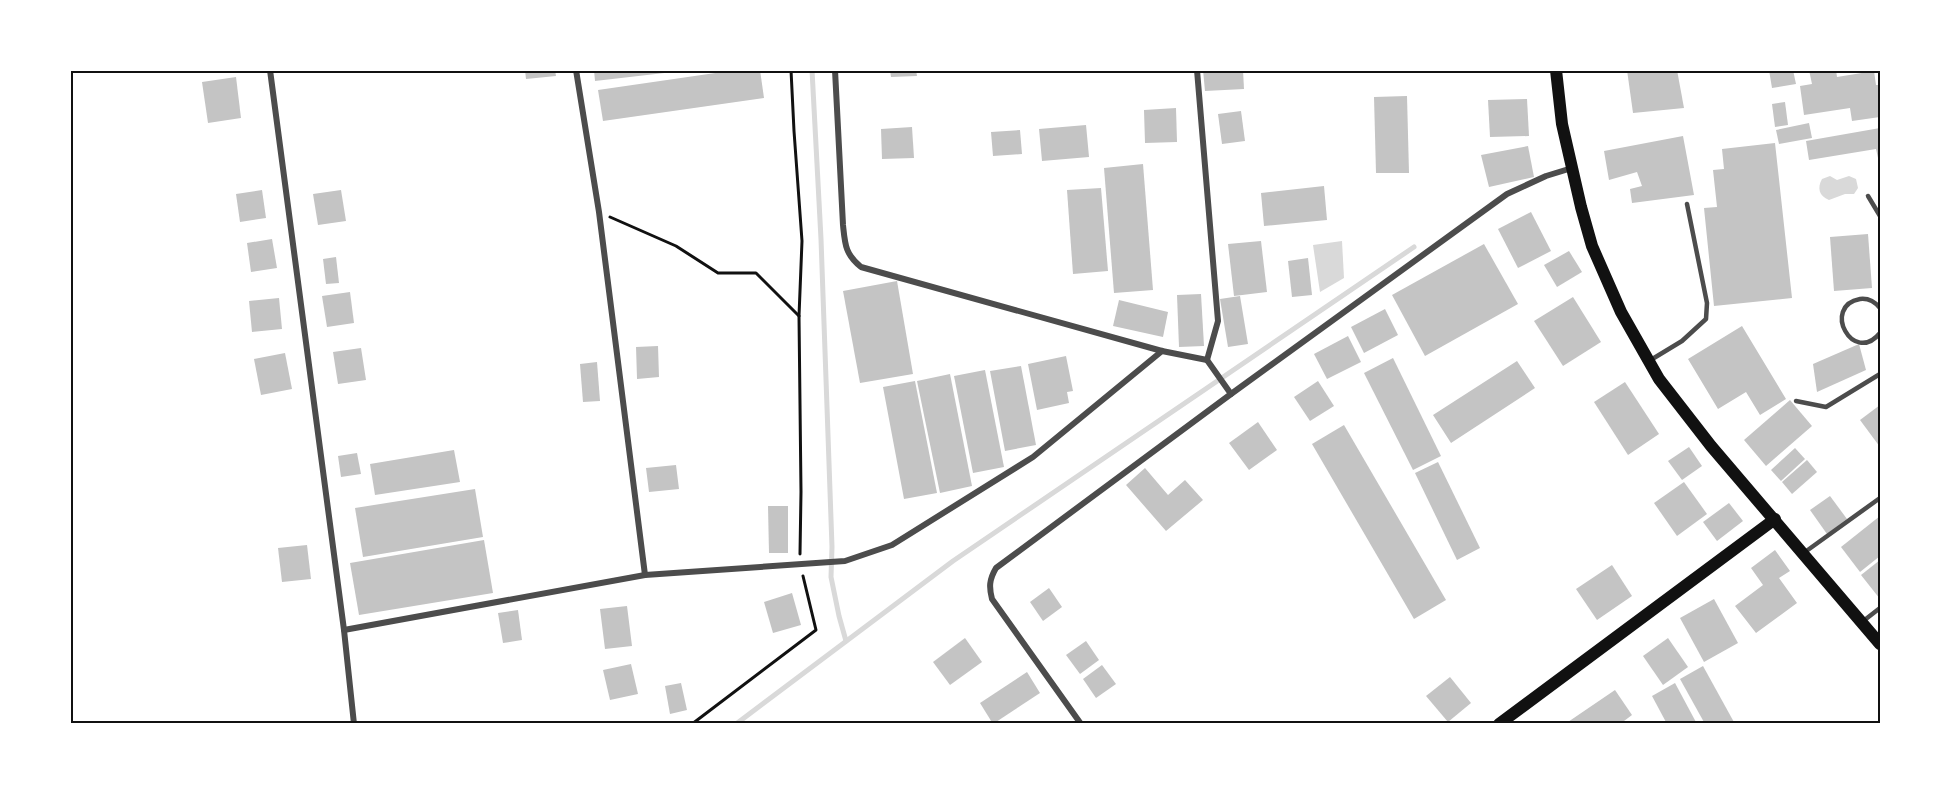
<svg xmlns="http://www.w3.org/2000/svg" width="1951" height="794" font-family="'IBM Plex Sans',sans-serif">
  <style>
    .water { fill: #d9d9d9 }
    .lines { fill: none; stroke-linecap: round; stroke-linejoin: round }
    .stream { stroke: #d9d9d9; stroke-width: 5 }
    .building { fill: #c4c4c4 }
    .path { stroke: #111; stroke-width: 3 }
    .service { stroke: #4c4c4c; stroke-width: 4.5 }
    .minor { stroke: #4c4c4c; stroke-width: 6 }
    .secondary { stroke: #111; stroke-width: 12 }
    .neatline { fill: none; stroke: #111; stroke-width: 2 }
  </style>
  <rect width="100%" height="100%" fill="#fff"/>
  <!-- water -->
  <g class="water">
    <path d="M1830 176 1837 180 1849 176 1856 179 1858 188 1854 194H1845L1829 200C1819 196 1817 188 1822 179Z"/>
    <path d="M1342 241 1344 278 1320 292 1313 245Z"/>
  </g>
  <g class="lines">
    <!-- stream -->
    <g class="stream">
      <path d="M812 70 821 239 832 547 831 577 839 616 846 641"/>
      <path d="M736 724 953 561 1414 247"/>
    </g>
  </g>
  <!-- building -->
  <g class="building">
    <path d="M525 70H555L556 76 526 79Z"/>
    <path d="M594 70H673V72L595 81Z"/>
    <path d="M736 70H760L764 98 603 121 598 90Z"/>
    <path d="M890 70H916L917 76 891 77Z"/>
    <path d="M1203 70H1243L1244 89 1205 91Z"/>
    <path d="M1627 70H1677L1684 108 1633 113Z"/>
    <path d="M1769 70H1793L1796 84 1772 88Z"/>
    <path d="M1809 70H1836L1837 77 1874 71 1876 85H1880V117L1852 121 1850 108 1804 115 1800 86 1812 84Z"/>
    <path d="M236 77 241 118 208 123 202 82Z"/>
    <path d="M1407 96 1409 173H1376L1374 97Z"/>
    <path d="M1527 99 1529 136 1490 137 1488 100Z"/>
    <path d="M1785 102 1788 125 1775 127 1772 104Z"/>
    <path d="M1176 108 1177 142 1145 143 1144 110Z"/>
    <path d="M1241 111 1245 141 1222 144 1218 114Z"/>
    <path d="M1809 123 1812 138 1779 144 1776 130Z"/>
    <path d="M1086 125 1089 157 1042 161 1039 129Z"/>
    <path d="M912 127 914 158 882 159 881 129Z"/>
    <path d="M1880 128V167L1876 149 1809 160 1806 141Z"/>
    <path d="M1020 130 1022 154 993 156 991 132Z"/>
    <path d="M1683 136 1694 195 1632 203 1630 189 1642 186 1637 172 1609 180 1604 151Z"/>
    <path d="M1775 143 1792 298 1714 306 1704 208 1717 207 1713 170 1724 169 1722 149Z"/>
    <path d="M1528 146 1534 177 1489 187 1481 155Z"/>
    <path d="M1143 164 1153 290 1114 293 1104 168Z"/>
    <path d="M1324 186 1327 220 1264 226 1261 193Z"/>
    <path d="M1101 188 1108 271 1073 274 1067 190Z"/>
    <path d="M262 190 266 218 240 222 236 194Z"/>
    <path d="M341 190 346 221 318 225 313 194Z"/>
    <path d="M1531 212 1551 251 1518 268 1498 229Z"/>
    <path d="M1868 234 1872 288 1834 291 1830 237Z"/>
    <path d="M272 239 277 268 251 272 247 243Z"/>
    <path d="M1261 241 1267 292 1234 296 1228 244Z"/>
    <path d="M1484 244 1518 304 1425 356 1392 295Z"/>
    <path d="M1569 251 1582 272 1557 287 1544 265Z"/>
    <path d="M336 257 339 283 326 284 323 259Z"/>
    <path d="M1308 258 1312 295 1292 297 1288 261Z"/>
    <path d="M897 281 913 374 860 383 843 291Z"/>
    <path d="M350 292 354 323 327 327 322 296Z"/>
    <path d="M1201 294 1204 346 1179 347 1177 295Z"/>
    <path d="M1240 296 1248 344 1228 347 1220 299Z"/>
    <path d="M1573 297 1601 342 1563 366 1534 321Z"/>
    <path d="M279 298 282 329 252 332 249 301Z"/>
    <path d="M1119 300 1168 312 1163 337 1113 326Z"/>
    <path d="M1385 309 1398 335 1364 353 1351 327Z"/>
    <path d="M1742 326 1786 399 1760 415 1746 392 1718 409 1688 359Z"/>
    <path d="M1348 336 1361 362 1327 379 1314 354Z"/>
    <path d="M1859 344 1866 370 1817 392 1813 364Z"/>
    <path d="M658 346 659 377 637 379 636 347Z"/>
    <path d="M361 348 366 380 338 384 333 352Z"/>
    <path d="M285 353 292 389 261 395 254 359Z"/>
    <path d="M1066 356 1073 391 1067 392 1069 403 1037 410 1028 364Z"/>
    <path d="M1393 358 1441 456 1413 470 1364 373Z"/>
    <path d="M1517 361 1535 388 1451 443 1433 415Z"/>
    <path d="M597 362 600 401 583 402 580 364Z"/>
    <path d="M1021 366 1036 445 1005 451 990 371Z"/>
    <path d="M985 370 1004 467 973 473 954 376Z"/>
    <path d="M950 374 972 486 940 493 917 381Z"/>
    <path d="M915 381 937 493 904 499 883 387Z"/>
    <path d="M1318 381 1334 406 1310 421 1294 397Z"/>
    <path d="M1625 382 1659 434 1628 455 1594 402Z"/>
    <path d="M1790 400 1812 426 1766 466 1744 440Z"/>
    <path d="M1880 405V447L1860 420Z"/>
    <path d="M1258 422 1277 450 1249 470 1229 443Z"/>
    <path d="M1344 425 1446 600 1414 619 1312 444Z"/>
    <path d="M1689 447 1702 466 1682 480 1668 461Z"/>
    <path d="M1795 448 1805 459 1781 481 1771 470Z"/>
    <path d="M454 450 460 482 375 495 370 464Z"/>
    <path d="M357 453 361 474 341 477 338 456Z"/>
    <path d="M1807 460 1817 472 1792 494 1782 482Z"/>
    <path d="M1438 462 1480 548 1457 560 1415 473Z"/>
    <path d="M676 465 679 489 649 492 646 468Z"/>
    <path d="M1145 468 1168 495 1185 480 1203 500 1166 531 1126 485Z"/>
    <path d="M1684 482 1707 514 1677 536 1654 503Z"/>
    <path d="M475 489 483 537 363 557 355 508Z"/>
    <path d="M1830 496 1847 519 1827 534 1810 510Z"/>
    <path d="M1729 503 1743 521 1717 541 1703 522Z"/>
    <path d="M768 506H788V553H769Z"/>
    <path d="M1880 516V556L1860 572 1841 547Z"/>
    <path d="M484 540 493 593 359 615 350 563Z"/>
    <path d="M307 545 311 579 282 582 278 548Z"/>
    <path d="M1775 550 1790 571 1779 578 1797 603 1756 633 1735 606 1763 585 1751 568Z"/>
    <path d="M1880 560V599L1861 575Z"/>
    <path d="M1612 565 1632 596 1597 620 1576 589Z"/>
    <path d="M1049 588 1062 607 1043 621 1030 602Z"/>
    <path d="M792 593 801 625 773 633 764 602Z"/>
    <path d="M1714 599 1738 643 1704 662 1680 618Z"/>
    <path d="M627 606 632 646 605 649 600 609Z"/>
    <path d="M518 610 522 640 503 643 498 613Z"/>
    <path d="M965 638 982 662 950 685 933 662Z"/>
    <path d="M1668 638 1688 667 1663 685 1643 656Z"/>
    <path d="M1086 641 1099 660 1080 674 1066 655Z"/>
    <path d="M631 664 638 694 610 700 603 670Z"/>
    <path d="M1102 665 1116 684 1096 698 1083 679Z"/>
    <path d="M1703 666 1735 724H1705L1680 679Z"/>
    <path d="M1027 672 1040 693 993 724 980 703Z"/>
    <path d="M1450 677 1471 703 1448 722 1426 696Z"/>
    <path d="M681 683 687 710 670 714 665 686Z"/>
    <path d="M1675 683 1697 724H1667L1652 696Z"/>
    <path d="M1615 690 1632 715 1620 724H1565Z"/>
  </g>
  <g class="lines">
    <!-- path -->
    <g class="path">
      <path d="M791 70 794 131 802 241 799 316 801 492 800 554"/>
      <path d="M610 217 676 246 718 273H756L799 316"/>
      <path d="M692 724 816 630 803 576"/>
    </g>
    <!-- service -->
    <g class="service">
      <path d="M1868 196 1880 216"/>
      <path d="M1880 308C1875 302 1868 298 1860 299 1821 306 1853 366 1880 333"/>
      <path d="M1649 361 1682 341 1706 319 1707 303 1687 204"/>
      <path d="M1796 401 1826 407 1880 374"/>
      <path d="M1805 552 1880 498"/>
      <path d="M1862 622 1880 608"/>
    </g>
    <!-- minor -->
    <g class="minor">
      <path d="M270 70 344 630 354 724"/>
      <path d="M576 70 599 212 645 575"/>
      <path d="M835 70 843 225C845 244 845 254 861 267L1162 351 1207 360"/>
      <path d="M1197 70 1218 321 1207 360"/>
      <path d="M1207 360 1231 394"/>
      <path d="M344 630 645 575 845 561 892 545 1033 457 1162 351"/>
      <path d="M1081 724 992 599C989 587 989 580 996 568L1231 394 1507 194 1546 176 1572 168"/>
    </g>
    <!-- secondary -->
    <g class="secondary">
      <path d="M1556 70 1562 124 1581 207 1592 246 1621 312 1659 379 1711 446 1880 644"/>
      <path d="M1499 724 1775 519"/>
    </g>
  </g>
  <!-- border -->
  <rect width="1951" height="794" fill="none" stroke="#ffffff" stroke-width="144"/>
  <rect x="72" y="72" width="1807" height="650" class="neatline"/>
</svg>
